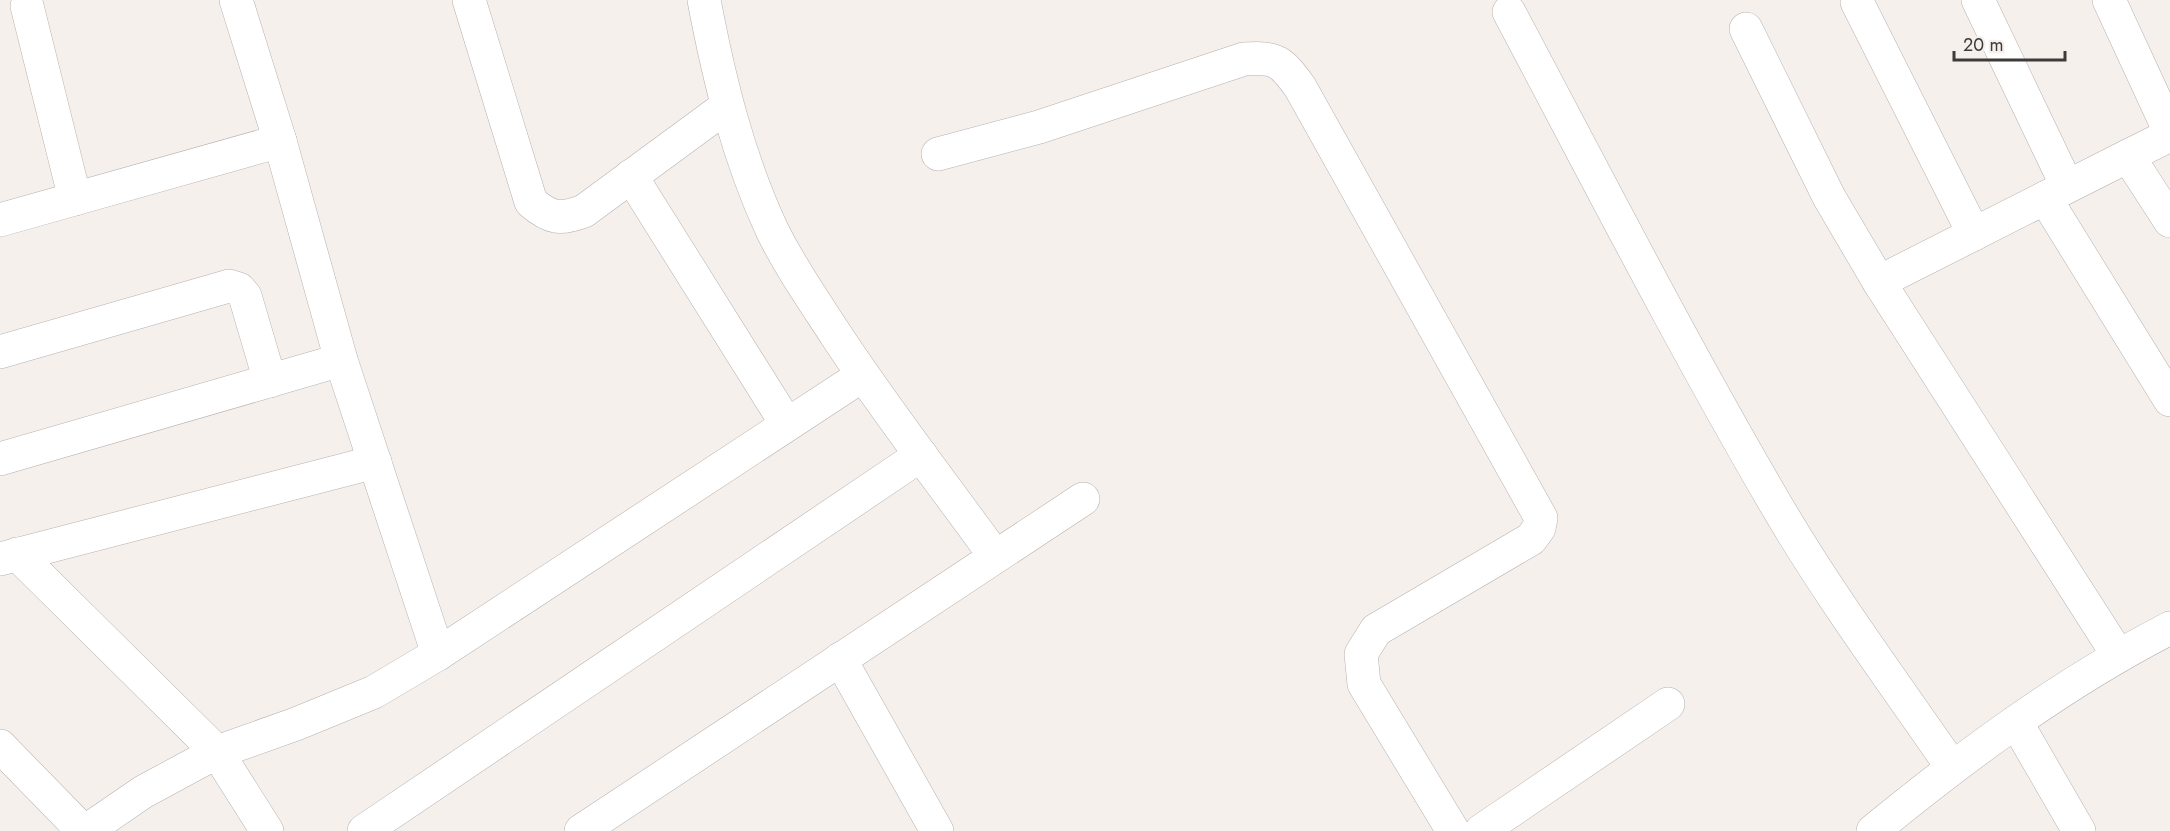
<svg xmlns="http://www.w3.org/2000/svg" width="2170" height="831" font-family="Jost,sans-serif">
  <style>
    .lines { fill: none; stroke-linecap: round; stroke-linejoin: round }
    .minor-casing { stroke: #b7b1af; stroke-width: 34 }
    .minor { stroke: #fff; stroke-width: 33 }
  </style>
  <rect width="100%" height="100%" fill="#f6f0ed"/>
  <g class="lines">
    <!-- minor casing -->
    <g class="minor-casing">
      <g id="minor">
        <path d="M236 0 280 141 341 360 438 654"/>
        <path d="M469 0 531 202C551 219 560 220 584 211L727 106"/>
        <path d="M704 0C719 79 738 157 772 230 790 267 814 301 836 335 886 411 942 483 995 556"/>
        <path d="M1978 0 2067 186"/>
        <path d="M2109 0 2170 132"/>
        <path d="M1857 2 1974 234"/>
        <path d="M27 6 75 199"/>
        <path d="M1509 12C1596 176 1681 342 1775 503 1828 594 1892 680 1952 767"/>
        <path d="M1746 29 1829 197 1879 282 2118 655"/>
        <path d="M2170 135 2128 156 2170 221"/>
        <path d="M938 154 1039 127 1244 59C1277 57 1281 61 1300 87L1541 518 1539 528 1531 539 1376 630 1361 654 1364 684 1453 831"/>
        <path d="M631 176 786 423"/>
        <path d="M2045 198 2170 400"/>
        <path d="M0 220 280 141"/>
        <path d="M1879 282 2128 156"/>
        <path d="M0 352 229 286 239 289 245 296 270 381"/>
        <path d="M0 459 341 360"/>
        <path d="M17 554 217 752 267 831"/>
        <path d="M0 559 375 462"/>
        <path d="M840 659 937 831"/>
        <path d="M2016 722 2079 831"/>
        <path d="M0 746 83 831"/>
        <path d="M86 831 143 792 217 752 296 724 374 692 438 654 863 375"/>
        <path d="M364 831 921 455"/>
        <path d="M581 831 1083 499"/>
        <path d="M1481 831 1668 704"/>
        <path d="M1873 831C1966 755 2063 683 2170 628"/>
      </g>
    </g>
    <!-- minor -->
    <use href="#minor" class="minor"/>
  </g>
  <!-- scale -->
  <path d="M1954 51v9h111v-9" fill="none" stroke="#3d3a39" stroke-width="3"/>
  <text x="1963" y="51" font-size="18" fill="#3d3a39" stroke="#f6f0ed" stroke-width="4.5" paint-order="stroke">20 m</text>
</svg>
